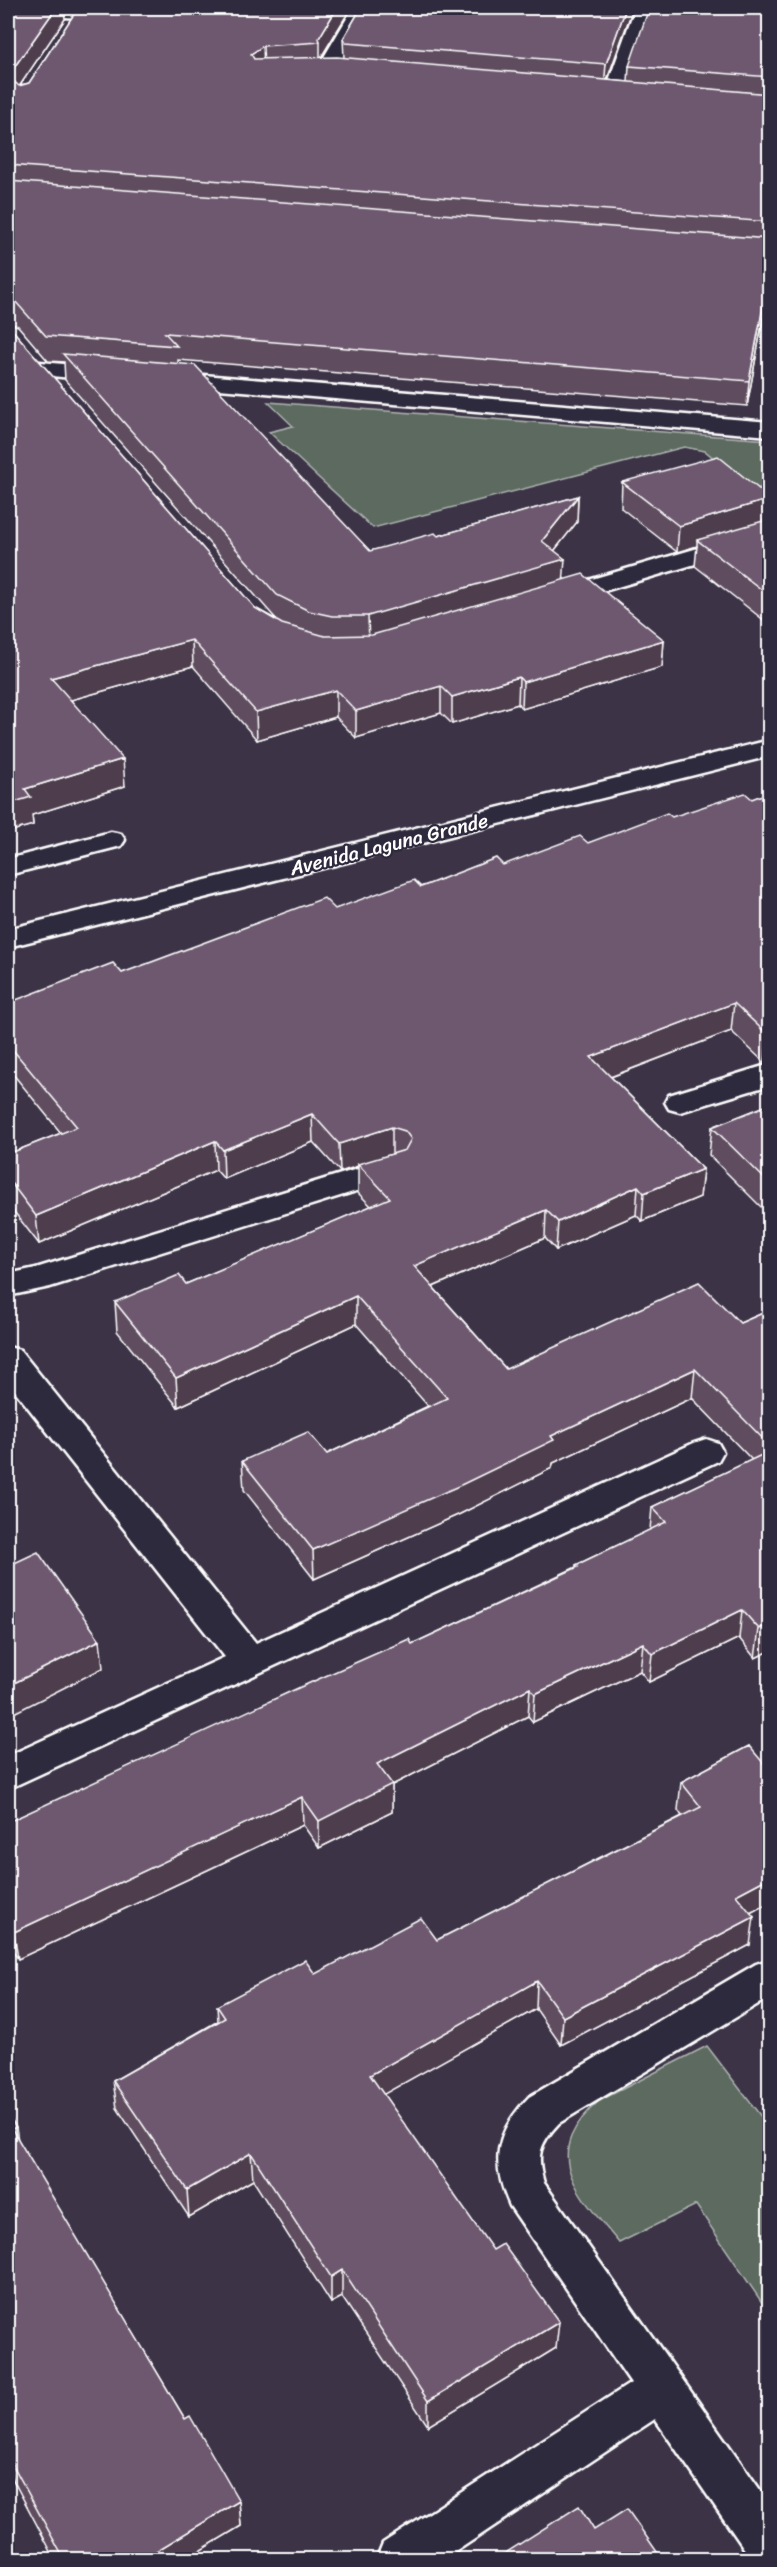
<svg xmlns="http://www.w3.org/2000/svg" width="777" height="2567" font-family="Sriracha,sans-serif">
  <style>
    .green { fill: #5d6b61; stroke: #aeb5b0; stroke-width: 1.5 }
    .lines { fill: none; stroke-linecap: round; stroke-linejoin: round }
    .minor-casing { stroke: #fff; stroke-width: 5 }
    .minor { fill: #2f2a3d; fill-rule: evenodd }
    .wall { fill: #5f4d5f; stroke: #fff; stroke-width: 1.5 }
    .shaded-wall { fill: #4d3e4e; stroke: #fff; stroke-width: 1.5 }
    .building { fill: #6e596f; stroke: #fff; stroke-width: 1.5 }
    .labels { text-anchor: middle; stroke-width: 4.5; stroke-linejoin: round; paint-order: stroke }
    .street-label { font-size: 20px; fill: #fff; stroke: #2f2a3d }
  </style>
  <rect width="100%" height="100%" fill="#3c3347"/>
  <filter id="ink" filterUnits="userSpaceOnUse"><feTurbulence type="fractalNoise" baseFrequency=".0167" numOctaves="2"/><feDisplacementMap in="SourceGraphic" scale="12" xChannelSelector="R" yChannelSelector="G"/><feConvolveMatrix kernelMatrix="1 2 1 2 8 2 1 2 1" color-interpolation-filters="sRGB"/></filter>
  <g filter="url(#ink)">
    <!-- green -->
    <g class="green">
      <path d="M268 402 769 440V485L753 490 705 451 684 447 373 528 269 432 293 426Z"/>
      <path d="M707 2046 769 2127V2313L696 2205 619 2243C578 2193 537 2155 599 2101Z"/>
    </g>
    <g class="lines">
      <!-- minor casing -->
      <g class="minor-casing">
        <g id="minor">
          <path d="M8 8H85L90 12 81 18 14 14 8 12Z"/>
          <path d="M353 8H371L341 62 345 68 370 73 373 77 363 83 331 76 321 62Z"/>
          <path d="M635 8H653L623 97 620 101H606L603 97Z"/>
          <path d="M40 362 110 368 118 370 121 375 118 380 110 382 32 374 29 369 32 364Z"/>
          <path d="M167 372 770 422V436L159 384 156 379 159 374Z"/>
          <path d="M770 527V542L553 606 544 603 540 598 544 593Z"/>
          <path d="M770 740V756L8 947V929Z"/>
          <path d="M111 832 121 834 125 840 121 846 8 875V859Z"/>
          <path d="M770 1064V1085L680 1112 669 1109 665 1102 669 1095Z"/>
          <path d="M393 1158 404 1162 409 1169 404 1176 50 1287 8 1296V1274L36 1268Z"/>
          <path d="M8 1347 20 1350 256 1643 694 1443 706 1439 718 1443 723 1452 718 1461 8 1789V1756L225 1657 8 1382Z"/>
          <path d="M770 1959V1997L559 2123C539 2144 536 2155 544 2183L770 2504V2560H752L655 2419 443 2560H376L383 2543 631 2383 510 2206C490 2162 495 2132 529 2097L756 1964Z"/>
        </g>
      </g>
      <!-- minor -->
      <use href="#minor" class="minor"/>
    </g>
    <!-- wall -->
    <g class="wall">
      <path d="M8 8 65 19 20 85 29 83 78 8H351L321 58H344L343 39 361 8H633L607 80 628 82 629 66 770 8V281L747 406 178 360V364L370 551 438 536 578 496 577 522 554 551 564 579 664 640 662 667 522 709 518 704 452 724 441 713 356 738 336 717 257 740 193 666 71 700 125 786 32 815 33 825 8 832V325L255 608 277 620 65 380 64 362 48 361 18 326 9 323 8 324Z"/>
      <path d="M622 482 770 519V625L695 566 697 546 677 552 621 508Z"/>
      <path d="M770 792V1062L765 1063 731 1031 611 1077 703 1169 700 1197 642 1221 636 1215 556 1250 545 1238 433 1287 506 1369 740 1323 770 1310V1651L755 1658 739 1638 649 1682 640 1671 533 1722 528 1716 392 1785V1812L319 1848 303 1825 18 1959 8 1944V1822L412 1644 576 1567V1565L650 1530 652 1507 752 1460 692 1398 553 1463 552 1468 460 1514 314 1579 244 1490 242 1461 327 1454 428 1406 356 1324 178 1407 117 1331 115 1302 186 1284 371 1206 358 1193V1166L340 1172 313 1142 224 1179 216 1170 39 1244 8 1204V1154L61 1133 8 1068V1003L122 973 335 909 588 843 672 817 752 799Z"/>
      <path d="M770 1104V1212L767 1213 709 1155 712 1127Z"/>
      <path d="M749 1746 770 1902 750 1913V1945L561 2045 536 2009 383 2094 556 2348 428 2426 342 2297 331 2303 253 2180 189 2217 117 2108 113 2081 218 2021 217 2006 315 1974 437 1940 682 1816 678 1810 681 1782Z"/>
      <path d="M8 2114 17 2139 185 2419 239 2501 241 2526 186 2559H55L13 2480 9 2483 8 2481Z"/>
    </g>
    <!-- shaded-wall -->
    <g class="shaded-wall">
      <path d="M56 8H64L65 19 10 100 8 76Z"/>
      <path d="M337 8H351L320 59V42L319 38Z"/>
      <path d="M626 8H633L604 88 606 64Z"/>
      <path d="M263 46 264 69 252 77 251 54Z"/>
      <path d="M770 269V281L747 406 749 381Z"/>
      <path d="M578 496 577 522 543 565 565 559 563 585 369 643 368 616 542 541Z"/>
      <path d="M770 499 768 525 697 540V546L677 552 679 526Z"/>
      <path d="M192 640 193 666 53 705 51 678Z"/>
      <path d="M664 640 662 667 522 709 523 682Z"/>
      <path d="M519 677 518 704 452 724V697Z"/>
      <path d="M441 686V713L356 738V711Z"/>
      <path d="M336 690V717L257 740 256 712Z"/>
      <path d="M123 759 125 786 32 815 33 825 8 832V804L25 789Z"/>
      <path d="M734 1003 731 1031 589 1085 591 1057Z"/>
      <path d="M768 1035H770V1062L765 1063Z"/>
      <path d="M312 1114 313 1142 224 1179 223 1150Z"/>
      <path d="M392 1127V1156L358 1164V1166L340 1172 339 1144Z"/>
      <path d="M215 1141 216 1170 39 1244 36 1216Z"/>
      <path d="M703 1169 700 1197 642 1221 644 1193Z"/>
      <path d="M638 1186 636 1215 556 1250 558 1222Z"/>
      <path d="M770 1192V1212L767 1213Z"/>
      <path d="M546 1210 545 1238 414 1295V1266Z"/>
      <path d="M356 1296V1324L178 1407 176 1378Z"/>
      <path d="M695 1369 692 1398 553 1463 552 1468 460 1514 314 1579 313 1550 551 1436Z"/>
      <path d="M742 1610 739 1638 649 1682 652 1654Z"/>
      <path d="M770 1624V1651L755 1658 759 1629Z"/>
      <path d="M100 1640 103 1668 8 1716V1686Z"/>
      <path d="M643 1643 640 1671 533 1722 535 1694Z"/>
      <path d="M530 1688 528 1716 392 1785V1812L319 1848V1821L377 1764Z"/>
      <path d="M302 1797 303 1825 18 1959 14 1932Z"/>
      <path d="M770 1877V1902L732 1923 736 1895Z"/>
      <path d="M754 1917 750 1945 561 2045 563 2017Z"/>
      <path d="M537 1981 536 2009 370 2102V2075Z"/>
      <path d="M16 2127 20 2154 12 2129Z"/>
      <path d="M251 2153 253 2180 189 2217 187 2190Z"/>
      <path d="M342 2270V2297L331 2303V2277Z"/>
      <path d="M559 2322 556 2348 428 2426V2401Z"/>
      <path d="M8 2455 13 2480 9 2483 8 2477Z"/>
      <path d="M239 2501 241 2526 186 2559H143Z"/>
    </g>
    <!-- building -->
    <g class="building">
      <path d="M8 8H56L8 76 19 86 29 83 78 8H337L319 38 320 42 263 46 251 54 254 59 337 57 770 94V222L8 165Z"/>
      <path d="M361 8H626L606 64 346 43 343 39Z"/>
      <path d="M649 8H770V77L629 66Z"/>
      <path d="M8 181 770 239V269L749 381 165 333 177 346 46 336 15 301 8 298Z"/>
      <path d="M8 325 255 608 282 624 325 636 372 635 583 574 664 640 523 682 519 677 452 697 441 686 356 711 336 690 256 712 192 640 51 678 123 759 25 789 31 797 8 804Z"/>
      <path d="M63 354 195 365 370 551 435 533 438 536 578 496 542 541 565 559 368 616H332L309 611 277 595Z"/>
      <path d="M718 456 770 498V499L679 526 622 482Z"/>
      <path d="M770 519V596L697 540Z"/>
      <path d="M770 792V1035H768L734 1003 591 1057 703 1169 644 1193 638 1186 558 1222 546 1210 414 1266 506 1369 699 1282 740 1323 770 1310V1446L695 1369 551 1436 554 1440 461 1485 313 1550 242 1461 308 1432 327 1454 447 1398 356 1296 176 1378 115 1302 179 1275 186 1284 390 1198 358 1164 405 1150 411 1139 405 1131 392 1127 339 1144 312 1114 223 1150 215 1141 36 1216 8 1179V1154L77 1127 8 1044V1003L113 963 122 973 324 898 335 909 414 880 421 887 496 858 503 865 580 836 588 843 667 813 672 817 745 793 752 799Z"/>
      <path d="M770 1104V1184L712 1127Z"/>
      <path d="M770 1451V1624L759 1629 742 1610 652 1654 643 1643 535 1694 530 1688 377 1764 392 1784 319 1821 302 1797 14 1932 8 1923V1822L296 1689 409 1639 412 1644 578 1567 576 1565 666 1522 652 1507Z"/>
      <path d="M38 1552 100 1640 8 1686V1566Z"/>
      <path d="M749 1746 765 1765 770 1762V1877L736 1895 754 1917 563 2017 537 1981 370 2075 493 2250 503 2244 559 2322 428 2401 342 2270 331 2277 251 2153 187 2190 113 2081 225 2018 217 2006 305 1960 315 1974 421 1918 437 1940 701 1807 681 1782Z"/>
      <path d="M8 2114 16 2127 12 2129 185 2419 190 2416 239 2501 143 2559H64L8 2456Z"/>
      <path d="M579 2506 594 2530 627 2509 662 2559H496Z"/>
    </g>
  </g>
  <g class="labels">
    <!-- street labels -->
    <g class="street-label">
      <text transform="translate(389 844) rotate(-14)" y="7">Avenida Laguna Grande</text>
    </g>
  </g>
  <!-- margin -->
  <rect width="777" height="2567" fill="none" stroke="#2f2a3d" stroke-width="30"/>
  <rect x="15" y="15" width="747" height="2537" fill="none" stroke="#fff" stroke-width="2" filter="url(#ink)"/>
</svg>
